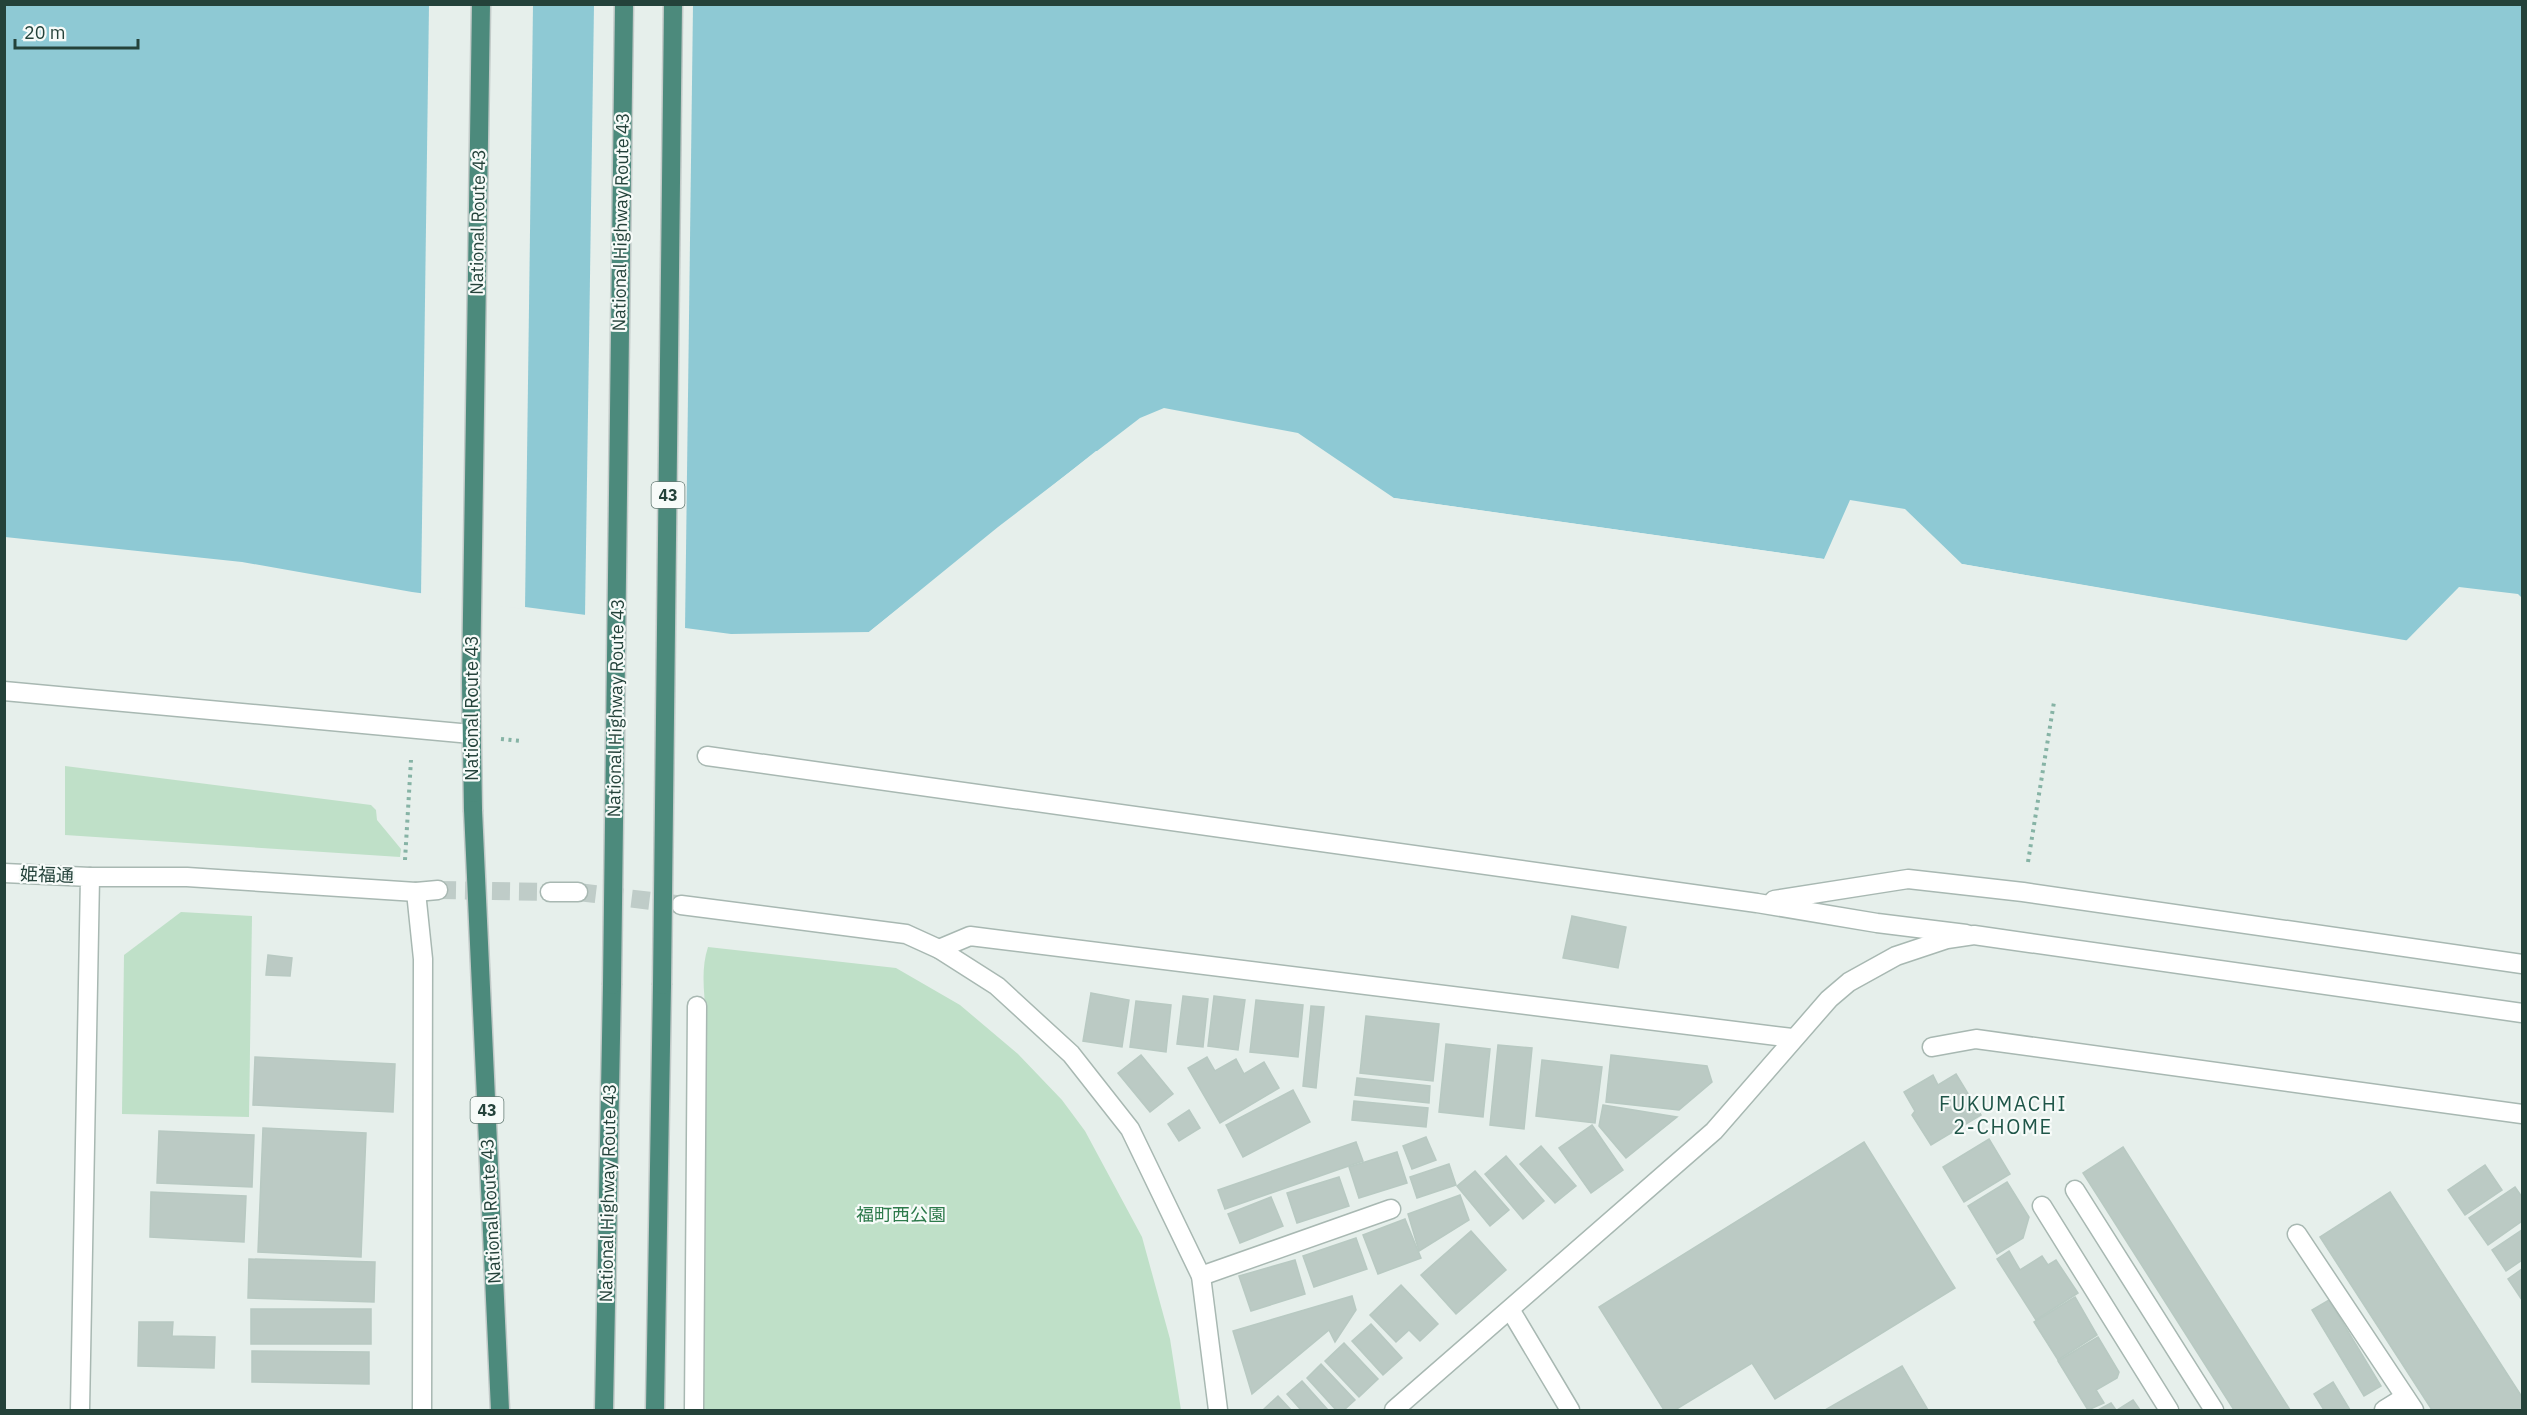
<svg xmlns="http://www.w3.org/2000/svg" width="2527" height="1415" font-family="'IBM Plex Sans','Noto Sans JP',sans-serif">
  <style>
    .green { fill: #bfe0c8 }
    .water { fill: #8ec9d4 }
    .pier { fill: #e6efeb }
    .building { fill: #bbcac4; stroke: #b8c9c2; stroke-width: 1.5 }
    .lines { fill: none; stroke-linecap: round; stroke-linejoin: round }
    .minor-tunnel { stroke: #bfccc8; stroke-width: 18; stroke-dasharray: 18 9; stroke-linecap: butt }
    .service-casing { stroke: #a8b8b2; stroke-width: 21 }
    .minor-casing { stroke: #a8b8b2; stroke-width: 21 }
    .tertiary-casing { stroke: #a8b8b2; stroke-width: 21 }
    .trunk-casing { stroke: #c2cac8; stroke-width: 21 }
    .path { stroke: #86b3a5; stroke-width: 4; stroke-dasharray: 3 4.5; stroke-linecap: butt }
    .service { stroke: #fff; stroke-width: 18 }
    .minor { stroke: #fff; stroke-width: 18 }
    .tertiary { stroke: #fff; stroke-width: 18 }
    .trunk { stroke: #4c8a7c; stroke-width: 18 }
    .trunk-bridge-casing { stroke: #c2cac8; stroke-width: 21; stroke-linecap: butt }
    .trunk-bridge { stroke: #4c8a7c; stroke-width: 18 }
    .labels { text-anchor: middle; stroke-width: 4.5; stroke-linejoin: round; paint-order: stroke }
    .shield { fill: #f7fbf9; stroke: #637a73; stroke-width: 1.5 }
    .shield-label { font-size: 16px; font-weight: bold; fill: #24423a }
    .street-label { font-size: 18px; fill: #24423a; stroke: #f7fbf9 }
    .park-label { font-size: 18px; fill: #2d7a4b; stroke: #f7fbf9 }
    .neighbourhood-label { font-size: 20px; letter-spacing: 1.5px; fill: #1f5548; stroke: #f7fbf9 }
  </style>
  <rect width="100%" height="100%" fill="#e6efeb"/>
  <!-- green -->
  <g class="green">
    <path d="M65 766 371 805 376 810 377 820 401 849 400 857 65 835Z"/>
    <path d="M181 912 252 916 249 1117 122 1114 124 955Z"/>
    <path d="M708 947 896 968 960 1005 1018 1054 1062 1100 1085 1131 1142 1237 1170 1339 1181 1410H703C707 1287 704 1164 707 1041 708 1010 698 977 708 947Z"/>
  </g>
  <!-- water -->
  <path class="water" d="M4 5H2522V598L2518 594 2459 587 2406 641 1962 564 1905 509 1850 500 1824 559 1394 498 1298 433 1164 408 1140 418 998 527 869 632 731 634 412 592 242 562 5 537Z"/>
  <!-- pier -->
  <g class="pier">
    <path d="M429 5H533L525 609 421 596Z"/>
    <path d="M594 5H693L685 630 585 616Z"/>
    <path d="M1096 451H1101L872 634 869 632Z"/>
    <path d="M1394 498 1824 559H1827L1823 562 1390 499Z"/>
    <path d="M1957 564H1962L2410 641 2406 643 1961 567Z"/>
  </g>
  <!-- building -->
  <g class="building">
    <path d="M1572 916 1626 927 1618 968 1563 958Z"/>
    <path d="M268 955 292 958 290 976 266 975Z"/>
    <path d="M1091 993 1129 1000 1122 1047 1083 1041Z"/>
    <path d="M1183 996 1208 999 1203 1047 1177 1044Z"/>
    <path d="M1214 996 1245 1000 1238 1050 1208 1046Z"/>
    <path d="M1256 1000 1303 1005 1298 1057 1250 1052Z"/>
    <path d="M1136 1001 1171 1005 1166 1052 1130 1047Z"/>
    <path d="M1311 1006 1324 1007 1316 1088 1303 1086Z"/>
    <path d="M1366 1016 1439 1024 1433 1081 1360 1073Z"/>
    <path d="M1446 1044 1490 1049 1483 1117 1439 1112Z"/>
    <path d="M1498 1045 1532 1048 1524 1129 1490 1125Z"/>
    <path d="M1141 1055 1173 1094 1150 1112 1118 1073Z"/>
    <path d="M1611 1055 1707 1066 1712 1082 1679 1110 1606 1102Z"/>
    <path d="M255 1057 395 1064 393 1112 253 1105Z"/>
    <path d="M1207 1057 1215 1071 1236 1059 1244 1074 1264 1062 1279 1088 1220 1123 1188 1068Z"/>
    <path d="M1542 1060 1602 1067 1595 1123 1536 1116Z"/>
    <path d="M1956 1074 1981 1115 1931 1145 1912 1115 1915 1111 1904 1092 1933 1075 1938 1085Z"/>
    <path d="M1357 1078 1430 1086 1429 1103 1355 1095Z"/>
    <path d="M1293 1090 1310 1122 1243 1157 1226 1125Z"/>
    <path d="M1354 1101 1428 1108 1426 1127 1352 1120Z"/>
    <path d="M1603 1105 1677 1117 1626 1158 1599 1126Z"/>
    <path d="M1189 1110 1200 1128 1179 1141 1168 1124Z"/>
    <path d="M1592 1125 1623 1170 1591 1193 1559 1148Z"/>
    <path d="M263 1128 366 1133 361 1257 258 1252Z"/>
    <path d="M159 1131 254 1135 252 1187 157 1183Z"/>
    <path d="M1426 1137 1436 1160 1412 1169 1403 1146Z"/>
    <path d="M1989 1139 2010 1174 1964 1202 1943 1167Z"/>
    <path d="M1356 1142 1363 1161 1225 1209 1218 1190Z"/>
    <path d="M1864 1142 1955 1288 1775 1399 1752 1363 1675 1410H1664L1599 1307Z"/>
    <path d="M1541 1146 1576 1186 1555 1203 1520 1164Z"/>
    <path d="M2123 1147 2290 1410H2234L2083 1173Z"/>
    <path d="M1397 1152 1407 1183 1359 1198 1349 1167Z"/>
    <path d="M1506 1156 1544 1201 1523 1219 1485 1174Z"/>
    <path d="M1449 1164 1456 1185 1417 1198 1410 1177Z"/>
    <path d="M2485 1165 2502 1190 2465 1215 2448 1190Z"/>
    <path d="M1475 1171 1509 1210 1490 1226 1457 1186Z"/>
    <path d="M1339 1177 1349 1206 1297 1223 1287 1193Z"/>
    <path d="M2007 1182 2029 1217 2023 1238 1997 1254 1968 1206Z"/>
    <path d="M2515 1187 2522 1197V1221L2488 1245 2469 1218Z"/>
    <path d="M151 1192 246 1196 244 1242 150 1237Z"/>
    <path d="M2390 1192 2522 1397V1410H2432L2320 1237Z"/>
    <path d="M1460 1195 1469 1220 1419 1251 1408 1214Z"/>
    <path d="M1271 1197 1283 1226 1240 1243 1228 1214Z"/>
    <path d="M1405 1219 1421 1258 1378 1274 1363 1235Z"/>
    <path d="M2522 1230V1260L2506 1271 2492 1250Z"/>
    <path d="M1471 1231 1506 1270 1456 1314 1421 1275Z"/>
    <path d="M1356 1238 1367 1269 1314 1287 1303 1256Z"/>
    <path d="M2009 1251 2020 1270 2042 1256 2048 1265 2056 1260 2078 1293 2036 1320 1997 1259Z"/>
    <path d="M249 1259 375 1262 374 1302 248 1298Z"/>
    <path d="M1295 1260 1305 1294 1251 1311 1239 1276Z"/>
    <path d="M2522 1269V1300L2508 1279Z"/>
    <path d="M1401 1285 1438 1324 1420 1341 1409 1330 1396 1342 1370 1315Z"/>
    <path d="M1352 1296 1356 1310 1335 1342 1329 1330 1252 1394 1233 1331Z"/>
    <path d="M2075 1297 2097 1335 2058 1360 2034 1322Z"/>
    <path d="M2329 1300 2381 1386 2364 1396 2312 1310Z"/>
    <rect x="251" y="1309" width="120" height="35"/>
    <path d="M139 1322H173L172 1336 215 1337 214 1368 138 1366Z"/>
    <path d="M1371 1324 1402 1358 1383 1375 1352 1341Z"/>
    <path d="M2098 1337 2119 1372 2117 1378 2096 1390 2104 1403 2088 1410 2058 1361Z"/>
    <path d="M1344 1343 1378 1379 1359 1397 1325 1361Z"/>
    <path d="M252 1351 369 1352V1384L252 1382Z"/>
    <path d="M1321 1364 1355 1400 1344 1410H1336L1307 1378Z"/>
    <path d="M1902 1366 1928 1410H1825Z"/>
    <path d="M1302 1381 1328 1410H1301L1287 1394Z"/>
    <path d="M2333 1382 2350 1410H2324L2314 1394Z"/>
    <path d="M1278 1396 1291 1410H1263Z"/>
    <path d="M2133 1400 2140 1410H2117Z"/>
    <path d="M2111 1403 2116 1410H2098Z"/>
  </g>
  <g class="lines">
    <!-- minor-tunnel -->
    <g class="minor-tunnel">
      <path d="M438 890 550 892"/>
      <path d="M578 892 676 904"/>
    </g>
    <!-- service casing -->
    <g class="service-casing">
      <g id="service">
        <path d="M707 756 1757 903 1877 923 1966 934"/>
        <path d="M1774 900 1908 879 2023 892 2522 964"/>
        <path d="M1201 1276 1391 1209"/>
      </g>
    </g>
    <!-- minor casing -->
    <g class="minor-casing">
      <g id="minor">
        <path d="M4 691 471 734"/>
        <path d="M90 877H187L416 892 438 890"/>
        <path d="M416 892 423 959 422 1410"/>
        <path d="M550 892H578"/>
        <path d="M681 905 906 934 939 949 997 986 1071 1054 1130 1129 1201 1276 1218 1410"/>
        <path d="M939 949 970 936 1792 1038"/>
        <path d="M1932 1047 1976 1039 2522 1114"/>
        <path d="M2075 1190 2214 1410"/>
        <path d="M2042 1206 2169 1410"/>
        <path d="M2297 1234 2414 1410"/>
        <path d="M1511 1311 1570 1410"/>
        <path d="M694 1410 697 1006"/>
        <path d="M1394 1410 1714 1131 1829 999 1849 982 1896 956 1947 939 1974 935 2522 1013"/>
        <path d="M2384 1410 2405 1397"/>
      </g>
    </g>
    <!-- tertiary casing -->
    <g class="tertiary-casing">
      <path id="tertiary" d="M4 873 90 877 80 1410"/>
    </g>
    <!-- trunk casing -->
    <g class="trunk-casing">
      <g id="trunk">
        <path d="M473 810 471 683 481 4"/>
        <path d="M604 1410 612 985"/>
        <path d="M655 1410 662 985"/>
      </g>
    </g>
    <!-- path -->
    <g class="path">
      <path d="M501 739 521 741"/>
      <path d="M405 860 411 760"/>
      <path d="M2028 862 2054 702"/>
    </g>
    <!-- service -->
    <use href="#service" class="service"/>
    <!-- minor -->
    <use href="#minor" class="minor"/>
    <!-- tertiary -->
    <use href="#tertiary" class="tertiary"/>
    <!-- trunk -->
    <use href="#trunk" class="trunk"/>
    <!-- trunk-bridge casing -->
    <g class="trunk-bridge-casing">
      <g id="trunk-bridge">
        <path d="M473 810 500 1410"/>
        <path d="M612 985 624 4"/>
        <path d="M662 985 673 4"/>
      </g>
    </g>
    <!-- trunk-bridge -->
    <use href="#trunk-bridge" class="trunk-bridge"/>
  </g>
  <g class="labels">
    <!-- shield labels -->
    <g class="shield">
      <rect x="651.5" y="482" width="33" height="26" rx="4.5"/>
      <rect x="470.5" y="1097" width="33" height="26" rx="4.5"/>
    </g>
    <g class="shield-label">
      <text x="668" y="501">43</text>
      <text x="487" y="1116">43</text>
    </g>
    <!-- street labels -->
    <g class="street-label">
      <text transform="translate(478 222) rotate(-89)" y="6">National Route 43</text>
      <text transform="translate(621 222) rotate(-89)" y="6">National Highway Route 43</text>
      <text transform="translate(472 708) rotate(-90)" y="6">National Route 43</text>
      <text transform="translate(616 708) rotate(-89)" y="6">National Highway Route 43</text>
      <text transform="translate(47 875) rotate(2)" y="6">姫福通</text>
      <text transform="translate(608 1193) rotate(-89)" y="6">National Highway Route 43</text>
      <text transform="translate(491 1211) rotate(-93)" y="6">National Route 43</text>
    </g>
    <!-- park labels -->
    <g class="park-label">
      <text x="901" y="1221">福町西公園</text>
    </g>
    <!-- neighbourhood labels -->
    <g class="neighbourhood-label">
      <text x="2003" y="1111">FUKUMACHI<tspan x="2003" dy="23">2-CHOME</tspan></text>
    </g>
  </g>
  <!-- border -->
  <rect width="2527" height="1415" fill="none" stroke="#24423a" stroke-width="12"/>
  <!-- scale -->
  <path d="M15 39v9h123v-9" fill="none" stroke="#24423a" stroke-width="3"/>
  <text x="24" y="39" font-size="18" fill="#24423a" stroke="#f7fbf9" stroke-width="4.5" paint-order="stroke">20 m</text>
</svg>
